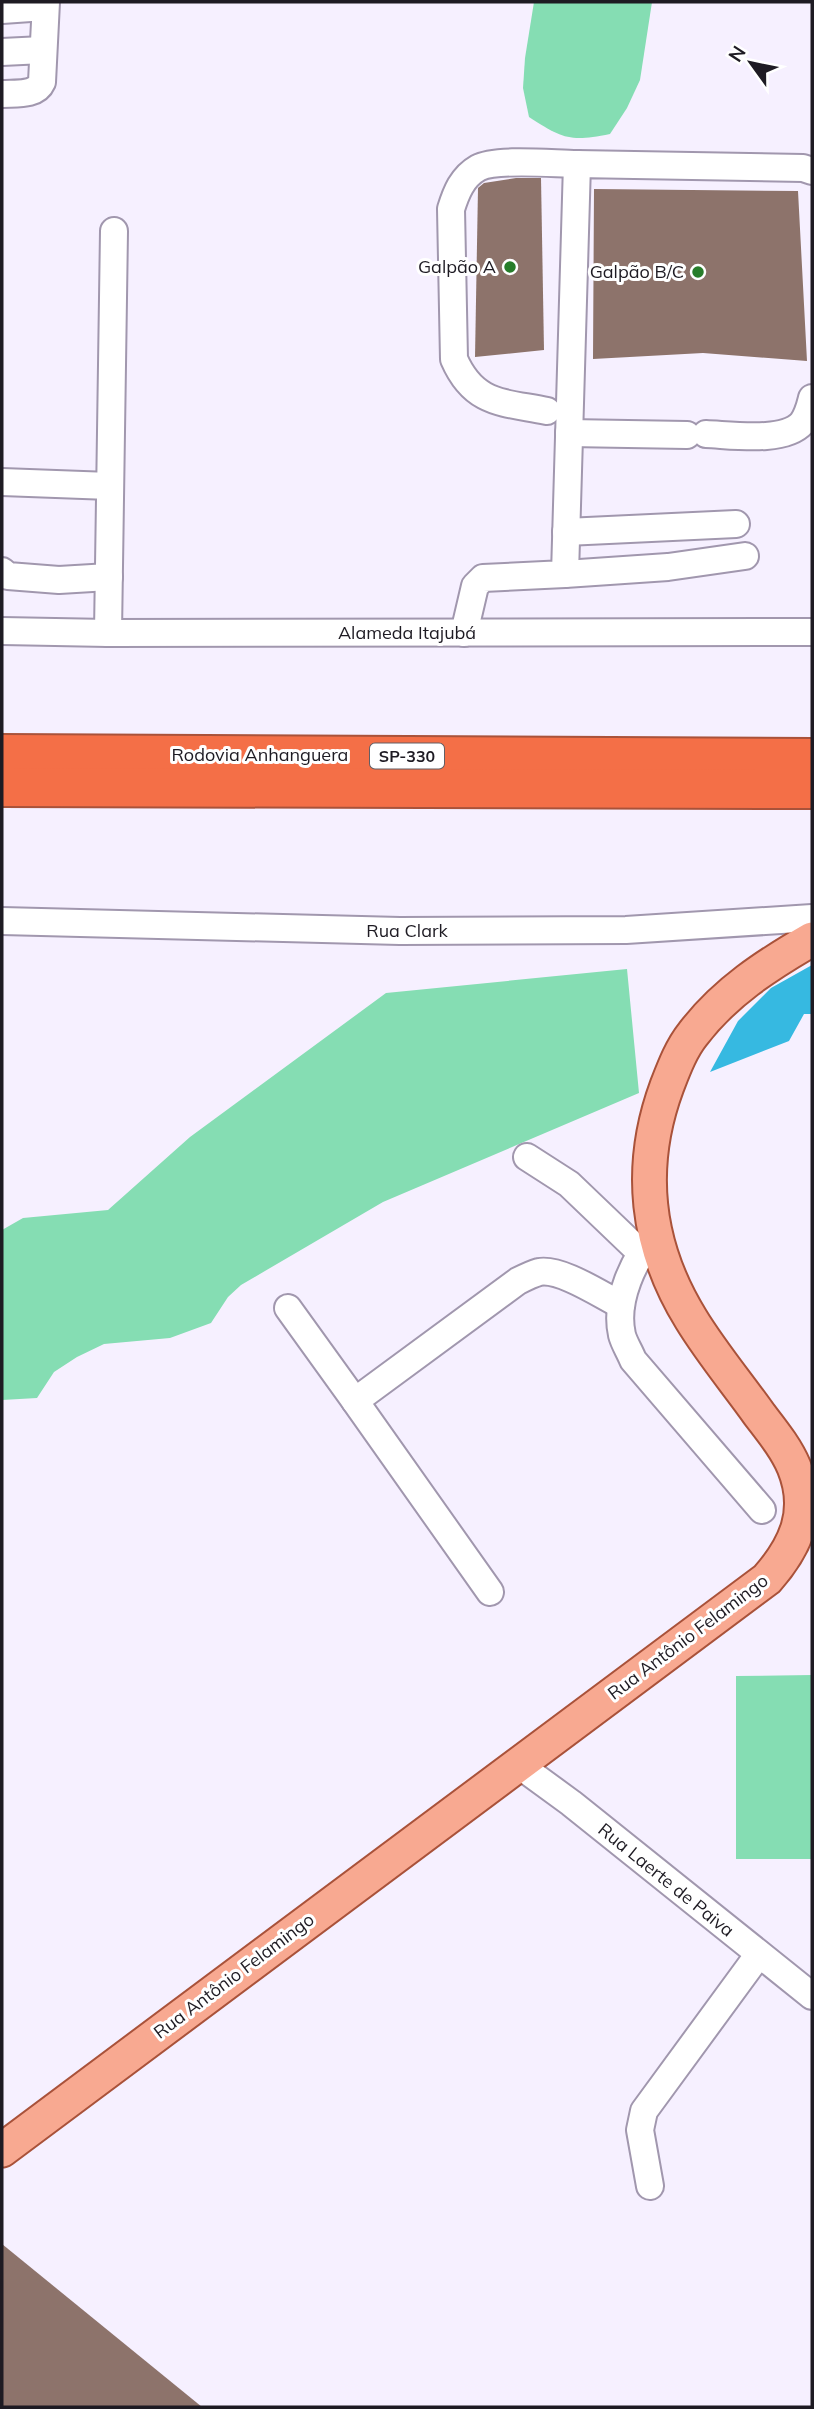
<svg xmlns="http://www.w3.org/2000/svg" width="814" height="2409" font-family="Mulish,sans-serif">
  <style>
    .green { fill: #85ddb3 }
    .water { fill: #36b9e1 }
    .building { fill: #8d736b }
    .lines { fill: none; stroke-linecap: round; stroke-linejoin: round }
    .minor-casing { stroke: #a197ae; stroke-width: 30 }
    .major-casing { stroke: #a9523a; stroke-width: 37 }
    .highway-casing { stroke: #a9523a; stroke-width: 42 }
    .minor { stroke: #fff; stroke-width: 26 }
    .major { stroke: #f8a991; stroke-width: 33 }
    .highway { stroke: #f46f47; stroke-width: 38 }
    .poi-dot { fill: #277d2a; stroke: #fff; stroke-width: 2.5 }
    .labels { text-anchor: middle; stroke-width: 6; stroke-linejoin: round; paint-order: stroke }
    .shield { fill: #fff; stroke: #625f65; stroke-width: 2 }
    .shield-label { font-size: 16px; font-weight: bold; fill: #1e1b23 }
    .poi-label { font-size: 18px; fill: #1e1b23; stroke: #fff; text-anchor: end }
    .street-label { font-size: 18px; fill: #1e1b23; stroke: #fff }
  </style>
  <rect width="100%" height="100%" fill="#f6f0ff"/>
  <!-- green -->
  <g class="green">
    <path d="M534 2H652L640 80 627 108 610 134C570 142 563 139 529 117L523 88 525 58Z"/>
    <path d="M627 969 639 1093 383 1202 241 1285 228 1297 211 1323 170 1338 104 1344 77 1357 54 1372 37 1398 2 1400V1230L23 1218 108 1210 190 1137 386 993Z"/>
    <path d="M812 1675V1859H736V1676Z"/>
  </g>
  <!-- water -->
  <path class="water" d="M812 965V1014H804L789 1041 710 1072 738 1021 771 988Z"/>
  <!-- building -->
  <g class="building">
    <path d="M516 178H541L544 350 475 357 478 188 484 183Z"/>
    <path d="M594 189 798 191 807 361 703 353 593 359Z"/>
    <path d="M2 2244 202 2407H2Z"/>
  </g>
  <g class="lines">
    <!-- minor casing -->
    <g class="minor-casing">
      <g id="minor">
        <path d="M2 10 45 7"/>
        <path d="M2 52 43 50"/>
        <path d="M2 94C16 93 36 96 42 82L46 2"/>
        <path d="M547 411C503 402 474 405 454 359L451 209C456 193 462 177 478 168 496 158 555 164 577 164"/>
        <path d="M569 433 687 435"/>
        <path d="M706 434C732 435 784 443 802 423 808 415 810 406 812 398"/>
        <path d="M2 482 110 486"/>
        <path d="M566 532 736 524"/>
        <path d="M2 571 8 576 59 580 109 577"/>
        <path d="M565 574 668 567 745 556"/>
        <path d="M2 631 108 633 812 632"/>
        <path d="M108 633 114 231"/>
        <path d="M464 633 475 586 483 578 565 574 577 164 803 168 812 171"/>
        <path d="M2 921 400 931 626 930 812 918"/>
        <path d="M527 1157 569 1184 640 1252"/>
        <path d="M656 1233C634 1259 614 1300 622 1335 624 1343 630 1352 633 1360L762 1510"/>
        <path d="M288 1308 355 1401"/>
        <path d="M490 1592 355 1401 518 1281C524 1278 532 1274 539 1272 561 1268 601 1295 621 1305"/>
        <path d="M519 1765 571 1803 812 1996"/>
        <path d="M650 2186 640 2130 644 2111 759 1954"/>
      </g>
    </g>
    <!-- major casing -->
    <g class="major-casing">
      <path id="major" d="M2 2150 767 1579C796 1546 812 1511 794 1467 786 1448 772 1431 759 1414 737 1383 711 1352 691 1319 646 1246 637 1167 667 1086 674 1068 681 1049 693 1034 725 992 767 965 812 939"/>
    </g>
    <!-- highway casing -->
    <g class="highway-casing">
      <g id="highway">
        <path d="M2 754 812 758"/>
        <path d="M2 787 812 789"/>
      </g>
    </g>
    <!-- minor -->
    <use href="#minor" class="minor"/>
    <!-- major -->
    <use href="#major" class="major"/>
    <!-- highway -->
    <use href="#highway" class="highway"/>
  </g>
  <!-- markers -->
  <g class="poi-dot">
    <circle cx="510" cy="267" r="7"/>
    <circle cx="698" cy="272" r="7"/>
  </g>
  <g class="labels">
    <!-- shield labels -->
    <rect class="shield" x="370" y="743.5" width="74" height="25" rx="5"/>
    <g class="shield-label">
      <text x="407" y="762">SP-330</text>
    </g>
    <!-- poi labels -->
    <g class="poi-label">
      <text x="496" y="273">Galpão A</text>
      <text x="684" y="278">Galpão B/C</text>
    </g>
    <!-- street labels -->
    <g class="street-label">
      <text x="407" y="639">Alameda Itajubá</text>
      <text x="260" y="761">Rodovia Anhanguera</text>
      <text x="407" y="937">Rua Clark</text>
      <text transform="translate(688 1637) rotate(-37)" y="6">Rua Antônio Felamingo</text>
      <text transform="translate(666 1880) rotate(39)" y="6">Rua Laerte de Paiva</text>
      <text transform="translate(234 1976) rotate(-37)" y="6">Rua Antônio Felamingo</text>
    </g>
  </g>
  <!-- border -->
  <rect width="814" height="2409" fill="none" stroke="#1e1b23" stroke-width="7"/>
  <!-- north arrow -->
  <g transform="translate(751 63) rotate(303)" stroke="#ffffff" stroke-width="5" paint-order="stroke">
  <path d="M0-5L12 26L0 18L-12 26Z" fill="#1e1b23"/>
  <text y="-10" font-size="19" font-weight="bold" text-anchor="middle" fill="#1e1b23">N</text>
  </g>
</svg>
